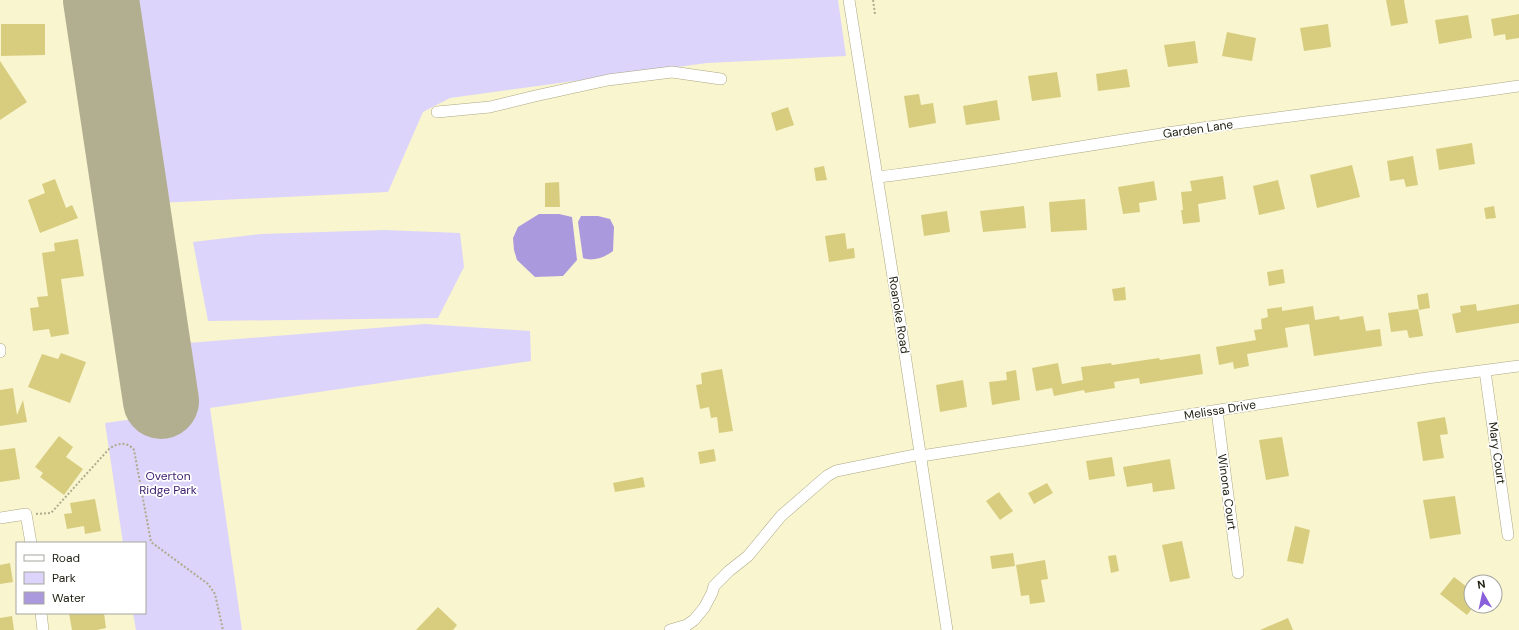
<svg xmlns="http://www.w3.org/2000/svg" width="1519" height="630" font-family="'DM Sans',sans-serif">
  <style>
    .green { fill: #dcd4fa }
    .water { fill: #ab99de }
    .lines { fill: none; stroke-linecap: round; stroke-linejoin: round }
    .runway { stroke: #b2af91; stroke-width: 76 }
    .building { fill: #d8cd7f }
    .minor-casing { stroke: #aca784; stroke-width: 12 }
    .path { stroke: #aeab8e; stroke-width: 2; stroke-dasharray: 2 2; stroke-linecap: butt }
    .minor { stroke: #fff; stroke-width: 11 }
    .labels { text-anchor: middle; stroke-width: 3.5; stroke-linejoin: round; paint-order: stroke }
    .street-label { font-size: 12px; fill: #1f1e10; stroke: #fff }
    .park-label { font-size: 12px; fill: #3a1b6b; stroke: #fff }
  </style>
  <rect width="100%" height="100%" fill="#f9f5cf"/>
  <!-- green -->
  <g class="green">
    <path d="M132 0H838L846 56 707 63 450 98 423 112 388 192 158 203Z"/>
    <path d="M384 230 460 233 464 267 438 318 208 321 193 242 261 234Z"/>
    <path d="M425 324 530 331 531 361 210 408 242 630H136L133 613H145V543H123L105 423 185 412 176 344Z"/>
  </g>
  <!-- water -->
  <g class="water">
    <path d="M539 214H559L572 217 577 260 563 276 535 277 517 260 514 250 513 238 518 227Z"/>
    <path d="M581 216H598L610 219 614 227 613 251C605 257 593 262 583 258L578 222Z"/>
  </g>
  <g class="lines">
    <!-- runway -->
    <path class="runway" d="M101 0 161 401"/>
  </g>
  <!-- building -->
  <g class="building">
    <path d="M1386 0H1404L1408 23 1391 26Z"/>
    <path d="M1519 14V38L1506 40 1505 34 1494 36 1491 19Z"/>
    <path d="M1468 15 1472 38 1439 44 1435 20Z"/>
    <path d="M1 24H45V55L1 56Z"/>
    <path d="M1328 24 1331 47 1304 51 1300 28Z"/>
    <path d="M1227 32 1256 38 1252 61 1222 56Z"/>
    <path d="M1195 41 1198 63 1168 67 1164 45Z"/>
    <path d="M0 61 27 102 0 120Z"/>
    <path d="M1127 69 1130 87 1098 91 1096 74Z"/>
    <path d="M1057 72 1061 97 1032 101 1028 76Z"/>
    <path d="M919 94 921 105 933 103 936 123 909 128 904 96Z"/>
    <path d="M997 100 1000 120 966 125 963 106Z"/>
    <path d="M788 107 794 125 776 131 771 113Z"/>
    <path d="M1472 143 1475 164 1439 170 1436 149Z"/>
    <path d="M1413 156 1418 185 1406 187 1404 179 1390 181 1387 161Z"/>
    <path d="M1352 165 1360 197 1317 208 1310 175Z"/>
    <path d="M824 166 827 180 816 181 814 168Z"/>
    <path d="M1223 176 1226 199 1198 204 1200 222 1183 224 1181 210H1183L1181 192 1192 191 1190 181Z"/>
    <path d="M55 179 66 208 72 205 78 218 40 233 28 200 45 193 42 184Z"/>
    <path d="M1278 180 1285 209 1259 215 1253 186Z"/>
    <path d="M1154 181 1157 200 1139 203 1140 212 1123 214 1118 187Z"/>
    <path d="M559 182 560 207H545V183Z"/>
    <path d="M1085 199 1087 230 1051 232 1049 202Z"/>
    <path d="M1024 206 1026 228 983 232 980 211Z"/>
    <path d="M1494 206 1496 218 1486 219 1484 208Z"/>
    <path d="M947 211 950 232 924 236 921 215Z"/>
    <path d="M845 233 847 249 854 248 855 258 829 262 825 236Z"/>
    <path d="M78 239 84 276 61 279 69 334 51 337 49 329 33 331 30 308 39 307 37 297 48 296 42 253 55 251 54 243Z"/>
    <path d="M1283 269 1285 283 1269 286 1267 272Z"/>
    <path d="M1125 287 1126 300 1114 301 1112 289Z"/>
    <path d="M1428 293 1430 308 1419 310 1417 295Z"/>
    <path d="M1476 304 1477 311 1519 304V323L1456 333 1452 314 1461 312 1460 306Z"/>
    <path d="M1313 306 1315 320 1339 316 1340 320 1363 316 1366 331 1380 329 1382 346 1314 356 1309 324 1285 328 1288 347 1247 354 1249 366 1234 369 1233 362 1219 365 1216 347 1256 340 1254 330 1262 329 1261 319 1268 317 1267 309 1282 307V311Z"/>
    <path d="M1418 309 1423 336 1409 338 1407 330 1391 332 1388 313Z"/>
    <path d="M61 353 86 362 70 403 28 387 42 354 58 359Z"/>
    <path d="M1200 354 1203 374 1140 384 1139 378 1114 382 1115 388 1085 393 1084 390 1054 396 1052 388 1036 391 1032 368 1058 363 1062 384 1083 380 1081 367 1111 363 1112 365 1159 358 1160 360Z"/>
    <path d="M722 369 733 431 719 433 717 417 711 418 709 407 700 409 696 385 702 384 701 373Z"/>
    <path d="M1016 370 1020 400 992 405 989 382 1007 380 1006 372Z"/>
    <path d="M963 380 967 407 940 412 936 385Z"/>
    <path d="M13 388 17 415 23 400 27 422 0 426V390Z"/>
    <path d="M1445 417 1448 434 1440 435 1444 458 1423 461 1417 422Z"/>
    <path d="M59 436 73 447 66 457 83 469 64 495 40 477 43 473 35 467Z"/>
    <path d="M1282 437 1289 476 1266 480 1259 440Z"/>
    <path d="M15 448 20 479 0 482V450Z"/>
    <path d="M714 449 716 461 700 464 698 452Z"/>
    <path d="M1112 457 1115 476 1089 480 1086 461Z"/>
    <path d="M1170 459 1175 489 1153 492 1152 483 1127 487 1123 467Z"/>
    <path d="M643 477 645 487 615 492 613 483Z"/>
    <path d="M1047 483 1053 493 1034 504 1028 493Z"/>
    <path d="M999 492 1013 511 1000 520 986 501Z"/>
    <path d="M1455 496 1461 534 1430 539 1423 500Z"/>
    <path d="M95 499 101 531 85 534 84 526 67 529 64 514 72 513 70 503Z"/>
    <path d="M1295 526 1310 530 1303 564 1287 561Z"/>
    <path d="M1182 541 1190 578 1170 582 1162 545Z"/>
    <path d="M1013 553 1015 566 992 569 990 556Z"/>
    <path d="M1116 555 1119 571 1111 573 1108 556Z"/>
    <path d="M1045 560 1048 579 1041 580 1045 602 1030 604 1029 595 1021 596 1016 565Z"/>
    <path d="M10 563 13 582 0 584V565Z"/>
    <path d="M1454 577 1471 590V610L1467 615 1440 594Z"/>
    <path d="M438 607 457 625 453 630H416Z"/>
    <path d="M69 613H104L106 628 97 630H72Z"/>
    <path d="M12 616 14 630H0V618Z"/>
    <path d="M1288 618 1293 630H1260Z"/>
  </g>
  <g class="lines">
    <!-- minor casing -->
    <g class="minor-casing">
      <g id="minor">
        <path d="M849 0 899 315 947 630"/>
        <path d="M437 112 490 107 535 96 608 80 672 72 721 79"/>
        <path d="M878 177C977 165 1075 147 1174 132 1289 115 1404 103 1519 86"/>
        <path d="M0 349V352"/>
        <path d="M1485 371 1508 535"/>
        <path d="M1217 411 1238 573"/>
        <path d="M921 456 1427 378 1519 366"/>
        <path d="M0 518 26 514 31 543"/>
        <path d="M41 613 43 630"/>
        <path d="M670 630 687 625 694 620 704 608 712 593 714 586 729 571 748 556 781 516 827 476 836 471 920 454"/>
      </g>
    </g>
    <!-- path -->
    <g class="path">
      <path d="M873 0 875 14"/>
      <path d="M36 514 51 513 109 449C117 443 127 441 134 450L151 542 208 584 215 594 223 630"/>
    </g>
    <!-- minor -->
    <use href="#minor" class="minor"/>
  </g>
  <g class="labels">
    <!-- street labels -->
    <g class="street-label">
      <text transform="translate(1198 129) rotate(-8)" y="4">Garden Lane</text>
      <text transform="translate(899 315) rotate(81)" y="4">Roanoke Road</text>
      <text transform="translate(1220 410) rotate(-9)" y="4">Melissa Drive</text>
      <text transform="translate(1497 453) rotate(82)" y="4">Mary Court</text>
      <text transform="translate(1227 492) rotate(82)" y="4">Winona Court</text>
    </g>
    <!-- park labels -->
    <g class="park-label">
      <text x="168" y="480">Overton<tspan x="168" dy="14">Ridge Park</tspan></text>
    </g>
  </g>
  <!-- legend -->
  <rect x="16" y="542" width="130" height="72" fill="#ffffff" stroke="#a5a59f"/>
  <rect x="24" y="555" width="20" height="6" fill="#ffffff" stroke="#a5a59f"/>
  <text x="52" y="562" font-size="12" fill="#1f1e10">Road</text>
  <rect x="24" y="572" width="20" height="12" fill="#dcd4fa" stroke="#a5a59f"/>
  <text x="52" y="582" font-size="12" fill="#1f1e10">Park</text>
  <rect x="24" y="592" width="20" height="12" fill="#ab99de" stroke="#a5a59f"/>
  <text x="52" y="602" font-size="12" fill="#1f1e10">Water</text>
  <!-- north arrow -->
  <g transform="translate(1483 594) rotate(351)"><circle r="19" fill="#ffffff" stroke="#a5a59f"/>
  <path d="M0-3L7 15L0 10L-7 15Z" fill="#8960da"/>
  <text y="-6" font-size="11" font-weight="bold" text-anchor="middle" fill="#1f1e10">N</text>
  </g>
</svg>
